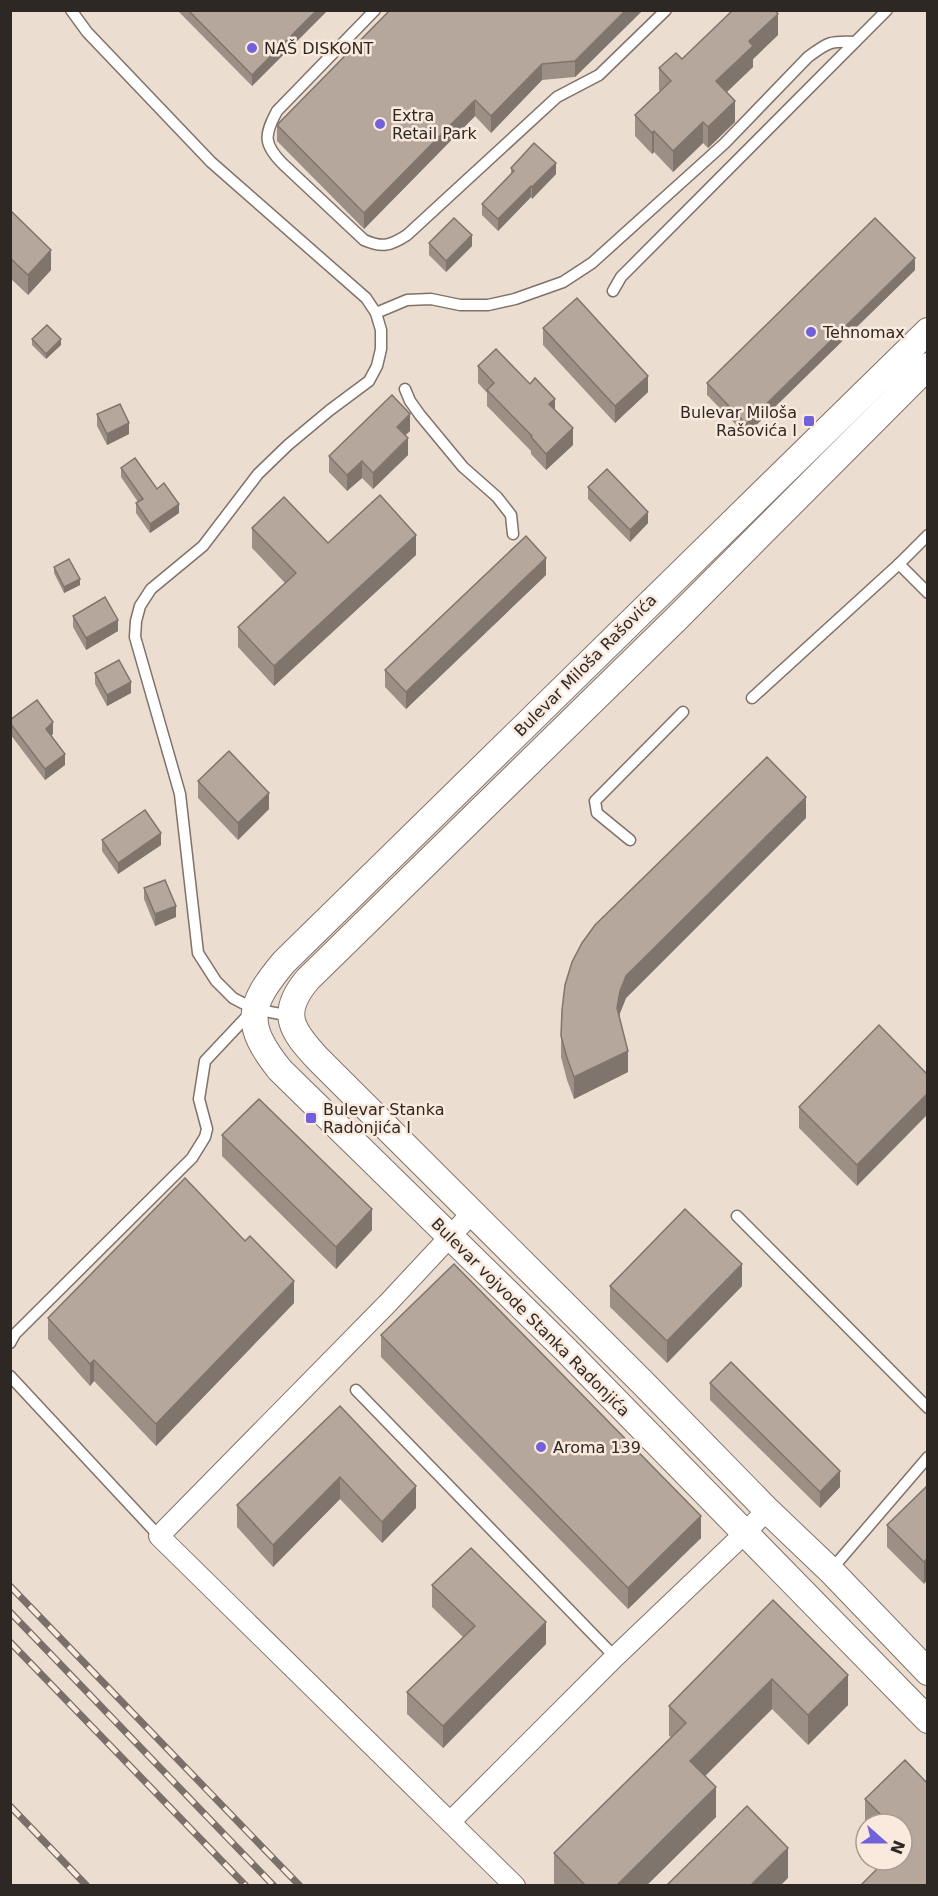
<svg xmlns="http://www.w3.org/2000/svg" width="938" height="1896" font-family="'DejaVu Sans',sans-serif">
  <style>
    .lines { fill: none; stroke-linecap: round; stroke-linejoin: round }
    .service-casing { stroke: #807268; stroke-width: 13 }
    .minor-casing { stroke: #807268; stroke-width: 22 }
    .tertiary-casing { stroke: #807268; stroke-width: 28 }
    .service { stroke: #fff; stroke-width: 10 }
    .minor { stroke: #fff; stroke-width: 20 }
    .tertiary { stroke: #fff; stroke-width: 26 }
    .rail-casing { stroke: #7a7069; stroke-width: 7 }
    .rail { stroke: #faeade; stroke-width: 4.5; stroke-dasharray: 14; stroke-linecap: butt }
    .wall { fill: #9c9086 }
    .shaded-wall { fill: #7f756d }
    .building { fill: #b5a79c; stroke: #7f756d; stroke-width: 1.5 }
    .poi-dot { fill: #7162dc; stroke: #faeade; stroke-width: 2 }
    .labels { text-anchor: middle; stroke-width: 5; stroke-linejoin: round; paint-order: stroke }
    .poi-label { font-size: 16px; fill: #2e2824; stroke: #faeade; text-anchor: start }
    .street-label { font-size: 16px; fill: #2e2824; stroke: #faeade }
  </style>
  <rect width="100%" height="100%" fill="#ecddd1"/>
  <g class="lines">
    <!-- service casing -->
    <g class="service-casing">
      <g id="service">
        <path d="M71 10 87 32 211 162 366 298 376 313 381 330V349L377 366 369 381 330 410 288 445 258 474 203 546 151 589 140 606 136 621 135 637 180 794 198 953 216 981 233 998 254 1009 291 1016"/>
        <path d="M375 10 277 111C264 135 263 144 283 164L364 240C382 248 390 246 407 235L557 97 599 75 666 10"/>
        <path d="M613 291 621 277 887 10"/>
        <path d="M376 313 407 300 431 299 460 305H488L515 299 563 282 592 263 725 143 808 57C828 42 830 41 855 42"/>
        <path d="M405 389 410 401 420 415 463 467 497 497 511 515 513 534"/>
        <path d="M899 564 928 593"/>
        <path d="M752 698 899 564 928 535"/>
        <path d="M630 840 597 813 595 801 683 712"/>
        <path d="M737 1216 928 1408"/>
        <path d="M10 1343 15 1334 192 1158 205 1137 207 1129 199 1099 205 1061 252 1011"/>
        <path d="M10 1376 159 1536"/>
        <path d="M356 1390 615 1657"/>
        <path d="M831 1570 928 1457"/>
      </g>
    </g>
    <!-- minor casing -->
    <g class="minor-casing">
      <g id="minor">
        <path d="M472 1213 388 1303 159 1536 515 1886"/>
        <path d="M450 1822 615 1657 745 1533 767 1510"/>
      </g>
    </g>
    <!-- tertiary casing -->
    <g class="tertiary-casing">
      <g id="tertiary">
        <path d="M928 331 284 962C248 1005 243 1024 280 1070L566 1350 928 1720"/>
        <path d="M928 366 676 619 308 979C279 1013 291 1030 318 1059L642 1382 767 1510 831 1571 928 1672"/>
      </g>
    </g>
    <!-- service -->
    <use href="#service" class="service"/>
    <!-- minor -->
    <use href="#minor" class="minor"/>
    <!-- tertiary -->
    <use href="#tertiary" class="tertiary"/>
    <!-- rail casing -->
    <g class="rail-casing">
      <g id="rail">
        <path d="M10 1586 300 1886"/>
        <path d="M10 1612 274 1886"/>
        <path d="M10 1642 246 1886"/>
        <path d="M10 1806 87 1886"/>
      </g>
    </g>
    <!-- rail -->
    <use href="#rail" class="rail"/>
  </g>
  <!-- wall -->
  <g class="wall">
    <path d="M177 10H328L252 86Z"/>
    <path d="M390 10H643L575 77 542 80 491 133 475 116 364 229 277 141V125Z"/>
    <path d="M778 35 753 59V67L727 92 735 122 708 148 703 143 673 172 654 152 652 154 635 136V115L660 91 659 90V68L682 59Z"/>
    <path d="M511 168 556 174 532 199 531 197 498 231 482 215V204L511 174Z"/>
    <path d="M10 210 51 270 28 295 10 278Z"/>
    <path d="M429 243 472 246 446 272 429 255Z"/>
    <path d="M915 270 746 435 707 395V383Z"/>
    <path d="M543 328 648 392 615 423 543 345Z"/>
    <path d="M32 339 61 345 46 359 32 345Z"/>
    <path d="M478 366 555 410 573 445 546 470 531 454V451L487 406V393L478 383Z"/>
    <path d="M97 414 129 434 107 445 97 426Z"/>
    <path d="M410 431 405 435 408 455 373 489 362 478 347 491 329 472V456Z"/>
    <path d="M121 468 157 489 179 513 150 533 136 513V503L138 502 121 477Z"/>
    <path d="M588 487 648 523 630 542 588 499Z"/>
    <path d="M252 528 328 543 416 555 274 686 238 647V627L285 583 252 548Z"/>
    <path d="M54 567 80 585 64 593 54 573Z"/>
    <path d="M546 575 406 709 385 687V670Z"/>
    <path d="M73 616 118 631 86 650 73 627Z"/>
    <path d="M95 673 131 693 107 706 95 684Z"/>
    <path d="M10 720 53 734 51 736 65 765 45 780 10 734Z"/>
    <path d="M198 781 269 809 238 840 198 798Z"/>
    <path d="M806 818 626 998 620 1013 619 1017 628 1072 574 1099 567 1080 561 1057V1036Z"/>
    <path d="M102 840 161 845 118 874 102 851Z"/>
    <path d="M144 888 176 917 155 926 144 899Z"/>
    <path d="M927 1074 857 1186 799 1128V1107Z"/>
    <path d="M222 1135 372 1230 336 1269 222 1156Z"/>
    <path d="M610 1286H742L667 1363 610 1307Z"/>
    <path d="M294 1303 156 1446 94 1381 90 1386 48 1339V1318Z"/>
    <path d="M381 1335 701 1538 628 1609 381 1357Z"/>
    <path d="M710 1383 840 1487 820 1508 710 1400Z"/>
    <path d="M340 1406 416 1508 382 1543 340 1499 273 1567 237 1527V1505Z"/>
    <path d="M927 1486 924 1584 887 1547V1525Z"/>
    <path d="M432 1585 546 1644 443 1748 407 1714V1692L463 1637 432 1607Z"/>
    <path d="M773 1600 848 1705 808 1745 772 1709 705 1776 716 1817 646 1886H556L554 1883V1853L671 1737 669 1736V1706Z"/>
    <path d="M927 1783 902 1860V1824H866V1830L865 1829V1799Z"/>
  </g>
  <!-- shaded-wall -->
  <g class="shaded-wall">
    <path d="M317 10H328L252 86V75Z"/>
    <path d="M626 10H643L575 77V61Z"/>
    <path d="M778 14V35L753 59V67L716 102V81L749 41Z"/>
    <path d="M542 64V80L491 133V116Z"/>
    <path d="M475 100V116L364 229V213Z"/>
    <path d="M735 101V122L708 148V127Z"/>
    <path d="M703 122V143L673 172V151Z"/>
    <path d="M654 131V152L652 154V133Z"/>
    <path d="M556 163V174L532 199V187Z"/>
    <path d="M531 186V197L498 231V219Z"/>
    <path d="M472 235V246L446 272V261Z"/>
    <path d="M51 250V270L28 295V275Z"/>
    <path d="M915 258V270L746 435V424Z"/>
    <path d="M61 339V345L46 359V354Z"/>
    <path d="M648 376V392L615 423V406Z"/>
    <path d="M555 399V415L549 404Z"/>
    <path d="M410 414V431L397 443V427Z"/>
    <path d="M129 423V434L107 445V434Z"/>
    <path d="M573 428V445L546 470V454Z"/>
    <path d="M408 438V455L373 489V473Z"/>
    <path d="M362 461V478L347 491V475Z"/>
    <path d="M179 504V513L150 533V524Z"/>
    <path d="M648 512V523L630 542V530Z"/>
    <path d="M416 535V555L274 686V666Z"/>
    <path d="M546 558V575L406 709V692Z"/>
    <path d="M80 579V585L64 593V587Z"/>
    <path d="M118 620V631L86 650V638Z"/>
    <path d="M131 682V693L107 706V695Z"/>
    <path d="M53 722V734L46 740V729Z"/>
    <path d="M65 754V765L45 780V769Z"/>
    <path d="M269 793V809L238 840V823Z"/>
    <path d="M806 797V818L626 998 620 1013 617 1030V1008L620 991 626 976Z"/>
    <path d="M161 833V845L118 874V863Z"/>
    <path d="M176 906V917L155 926V914Z"/>
    <path d="M628 1051V1072L574 1099V1077Z"/>
    <path d="M927 1094V1115L857 1186V1165Z"/>
    <path d="M372 1209V1230L336 1269V1247Z"/>
    <path d="M742 1264V1286L667 1363V1341Z"/>
    <path d="M294 1281V1303L156 1446V1424Z"/>
    <path d="M94 1360V1381L90 1386V1364Z"/>
    <path d="M840 1471V1487L820 1508V1492Z"/>
    <path d="M340 1477V1499L273 1567V1545Z"/>
    <path d="M416 1486V1508L382 1543V1522Z"/>
    <path d="M701 1516V1538L628 1609V1588Z"/>
    <path d="M927 1559V1580L924 1584V1562Z"/>
    <path d="M546 1622V1644L443 1748V1726Z"/>
    <path d="M848 1675V1705L808 1745V1715Z"/>
    <path d="M772 1679V1709L690 1791V1761Z"/>
    <path d="M716 1787V1817L646 1886H616Z"/>
    <path d="M788 1848V1878L780 1886H750Z"/>
  </g>
  <!-- building -->
  <g class="building">
    <path d="M188 10H317L252 75Z"/>
    <path d="M390 10H626L575 61 542 64 491 116 475 100 364 213 277 125Z"/>
    <path d="M733 10H775L778 14 749 41 753 46 716 81 735 101 708 127 703 122 673 151 654 131 652 133 635 115 671 81 659 68 676 53 682 59Z"/>
    <path d="M534 143 556 163 532 187 531 186 498 219 482 204 514 171 511 168Z"/>
    <path d="M10 210 51 250 28 275 10 258Z"/>
    <path d="M454 218 472 235 446 261 429 243Z"/>
    <path d="M875 218 915 258 746 424 707 383Z"/>
    <path d="M577 298 648 376 615 406 543 328Z"/>
    <path d="M47 325 61 339 46 354 32 339Z"/>
    <path d="M496 349 530 384 535 378 555 399 549 404 573 428 546 454 531 437 532 436 487 390 494 383 478 366Z"/>
    <path d="M392 395 410 414 397 427 408 438 373 473 362 461 347 475 329 456Z"/>
    <path d="M120 404 129 423 107 434 97 414Z"/>
    <path d="M135 458 157 489 164 483 179 504 150 524 136 503 143 499 121 468Z"/>
    <path d="M607 469 648 512 630 530 588 487Z"/>
    <path d="M380 495 416 535 274 666 238 627 296 573 252 528 284 497 328 543Z"/>
    <path d="M526 536 546 558 406 692 385 670Z"/>
    <path d="M69 559 80 579 64 587 54 567Z"/>
    <path d="M105 597 118 620 86 638 73 616Z"/>
    <path d="M119 660 131 682 107 695 95 673Z"/>
    <path d="M37 700 53 722 46 729 65 754 45 769 10 723V720Z"/>
    <path d="M229 751 269 793 238 823 198 781Z"/>
    <path d="M767 757 806 797 626 976 620 991 617 1008 628 1051 574 1077 567 1058 561 1036 562 1010 565 985 572 962 582 943 595 925Z"/>
    <path d="M145 810 161 833 118 863 102 840Z"/>
    <path d="M165 880 176 906 155 914 144 888Z"/>
    <path d="M879 1025 927 1074V1094L857 1165 799 1107Z"/>
    <path d="M259 1099 372 1209 336 1247 222 1135Z"/>
    <path d="M185 1178 245 1241 250 1236 294 1281 156 1424 94 1360 90 1364 48 1318Z"/>
    <path d="M685 1209 742 1264 667 1341 610 1286Z"/>
    <path d="M454 1264 701 1516 628 1588 381 1335Z"/>
    <path d="M731 1362 840 1471 820 1492 710 1383Z"/>
    <path d="M340 1406 416 1486 382 1522 340 1477 273 1545 237 1505Z"/>
    <path d="M927 1486V1559L924 1562 887 1525Z"/>
    <path d="M471 1548 546 1622 443 1726 407 1692 475 1626 432 1585Z"/>
    <path d="M773 1600 848 1675 808 1715 772 1679 690 1761 716 1787 616 1886H586L554 1853 686 1723 669 1706Z"/>
    <path d="M905 1760 927 1783V1886H860L886 1860H902V1844L906 1840 902 1837V1824H890L865 1799Z"/>
    <path d="M747 1806 788 1848 750 1886H666Z"/>
  </g>
  <!-- markers -->
  <g class="poi-dot">
    <circle cx="252" cy="48" r="6"/>
    <circle cx="380" cy="124" r="6"/>
    <circle cx="811" cy="332" r="6"/>
    <rect x="803" y="415" width="12" height="12" rx="3"/>
    <rect x="305" y="1112" width="12" height="12" rx="3"/>
    <circle cx="541" cy="1447" r="6"/>
  </g>
  <g class="labels">
    <!-- poi labels -->
    <g class="poi-label">
      <text x="264" y="54">NAŠ DISKONT</text>
      <text x="392" y="121">Extra<tspan x="392" dy="18">Retail Park</tspan></text>
      <text x="823" y="338">Tehnomax</text>
      <text x="797" y="418" text-anchor="end">Bulevar Miloša<tspan x="797" dy="18">Rašovića I</tspan></text>
      <text x="323" y="1115">Bulevar Stanka<tspan x="323" dy="18">Radonjića I</tspan></text>
      <text x="553" y="1453">Aroma 139</text>
    </g>
    <!-- street labels -->
    <g class="street-label">
      <text transform="translate(585 665) rotate(-45)" y="6">Bulevar Miloša Rašovića</text>
      <text transform="translate(531 1317) rotate(45)" y="6">Bulevar vojvode Stanka Radonjića</text>
    </g>
  </g>
  <!-- border -->
  <rect width="938" height="1896" fill="none" stroke="#2e2824" stroke-width="24"/>
  <!-- north arrow -->
  <g transform="translate(884 1842) rotate(111)"><circle r="28" fill="#faeade" stroke="#a89c94" stroke-width="1.5"/>
  <path d="M0-4.5L10 22L0 15L-10 22Z" fill="#7162dc"/>
  <text y="-9" font-size="16" font-weight="bold" text-anchor="middle" fill="#2e2824">N</text>
  </g>
</svg>
